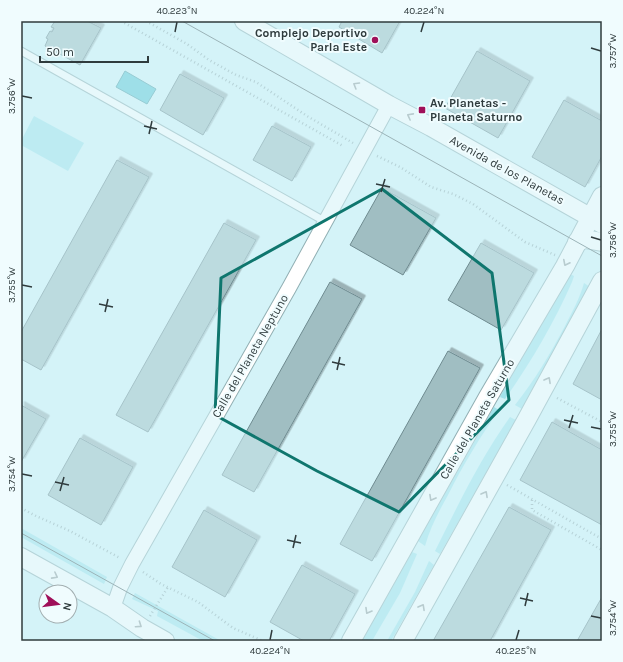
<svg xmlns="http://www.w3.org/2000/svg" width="623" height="662" font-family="Karla,sans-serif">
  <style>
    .green { fill: #a2e3ec }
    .water { fill: #5dc7d5; stroke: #4f9da7 }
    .building { fill: #a0bec2; stroke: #6f8b90; filter: url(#shadow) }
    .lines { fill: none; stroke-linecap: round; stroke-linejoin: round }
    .service-casing { stroke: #91afb3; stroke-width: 9 }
    .minor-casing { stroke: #91afb3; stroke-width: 16 }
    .tertiary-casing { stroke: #91afb3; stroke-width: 20 }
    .path { stroke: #94acb0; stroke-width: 2.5; stroke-dasharray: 1 3; stroke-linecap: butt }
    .service { stroke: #fff; stroke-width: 7 }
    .minor { stroke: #fff; stroke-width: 14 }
    .tertiary { stroke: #fff; stroke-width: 18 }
    .tram { stroke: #57676a; stroke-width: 1 }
    .oneway { stroke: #979d9e }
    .marked { fill: none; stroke: #0f766e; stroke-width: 3; stroke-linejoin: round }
    .ticks { fill: none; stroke: #2f3b3d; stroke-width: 1.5 }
    .poi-dot { fill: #9f0f59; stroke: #f0fcfe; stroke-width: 1.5 }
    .labels { text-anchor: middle; stroke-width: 4; stroke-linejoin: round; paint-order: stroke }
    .poi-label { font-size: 12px; font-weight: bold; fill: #2f3b3d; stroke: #f0fcfe; text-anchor: end }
    .street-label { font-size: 12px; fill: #2f3b3d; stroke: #f0fcfe }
    .neatline { fill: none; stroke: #2f3b3d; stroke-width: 1.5 }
    .ticks-label { font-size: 10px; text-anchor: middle; fill: #2f3b3d }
  </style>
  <defs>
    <filter id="shadow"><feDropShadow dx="3.5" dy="-3.5" stdDeviation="0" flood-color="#0004"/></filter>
  </defs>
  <rect width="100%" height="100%" fill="#d4f3f8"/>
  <!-- green -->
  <g class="green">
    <path d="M34 116 84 143 68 171 21 145V141Z"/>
    <path d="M568 273 574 276 572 282C554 323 531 362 505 399L500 397Z"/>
    <path d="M584 283 590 287 522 409 515 405C535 380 550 354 565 326 572 312 580 298 584 283Z"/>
    <path d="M494 407 499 410C480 437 463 465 448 495 439 511 430 528 425 546L418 541Z"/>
    <path d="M510 417 516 420 440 554 435 551C458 505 480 459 510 417Z"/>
    <path d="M21 528 107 577 104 584 21 537Z"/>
    <path d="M412 552 417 554 400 593 372 641H362Z"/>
    <path d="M429 561 434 565 391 641H387L415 592Z"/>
    <path d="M135 593 221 641H203L157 616 158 611 132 599Z"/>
  </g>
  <!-- water -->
  <path class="water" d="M125 71 156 89 147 104 116 87Z"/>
  <!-- building -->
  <g class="building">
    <path d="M55 21H87L101 28 80 65 45 46 48 39 46 38 50 31 52 32 54 28 51 27Z"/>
    <path d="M342 21H400L382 53 339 27Z"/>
    <path d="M477 51 530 81 498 138 445 108Z"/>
    <path d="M180 74 224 98 203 135 160 110Z"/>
    <path d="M564 100 602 121V156L585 187 532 157Z"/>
    <path d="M272 126 311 147 292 181 253 160Z"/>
    <path d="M117 160 149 177 41 370 21 359V332Z"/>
    <path d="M382 188 436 218 403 275 350 245Z"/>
    <path d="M224 223 256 240 148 432 116 415Z"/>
    <path d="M481 243 534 273 501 330 448 300Z"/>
    <path d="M330 282 362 299 254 492 222 475Z"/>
    <path d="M602 329V400L573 384Z"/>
    <path d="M448 351 480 368 372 561 340 544Z"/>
    <path d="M21 405 46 419 21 462Z"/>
    <path d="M552 422 602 450V525L520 480Z"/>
    <path d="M80 438 133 467 101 525 48 495Z"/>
    <path d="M509 507 551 530 490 641H433Z"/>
    <path d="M204 510 257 540 225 597 172 567Z"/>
    <path d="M302 565 355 594 329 641H304L270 622Z"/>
    <path d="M602 597V641H577Z"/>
  </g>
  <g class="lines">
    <!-- service casing -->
    <g class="service-casing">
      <path id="service" d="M21 51 326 222"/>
    </g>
    <!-- minor casing -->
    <g class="minor-casing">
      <path id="minor" d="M113 608 120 588 132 564 289 288 389 105"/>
    </g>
    <!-- tertiary casing -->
    <g class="tertiary-casing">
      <g id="tertiary">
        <path d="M244 21 389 105 431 127 602 224"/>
        <path d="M577 242 585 239 602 242"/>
        <path d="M21 557 113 608 142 628 165 641"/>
        <path d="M351 641 488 397 565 266 602 196"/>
        <path d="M403 641 527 419 602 281"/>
      </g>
    </g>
    <!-- path -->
    <g class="path">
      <path d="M121 21 343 146"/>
      <path d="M146 21 187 44 209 60 236 75 256 82 307 116 353 143"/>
      <path d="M377 156 400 167 431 187 453 194 473 204 525 242 555 255"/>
      <path d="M557 398 602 422"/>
      <path d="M507 485 602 539"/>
      <path d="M532 500V510L602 550"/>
      <path d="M21 508 36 516 70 531 120 558"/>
      <path d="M143 572 161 584 198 602 233 628 263 641"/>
      <path d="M150 616 168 587"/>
    </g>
    <!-- service -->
    <use href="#service" class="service"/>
    <!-- minor -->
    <use href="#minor" class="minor"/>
    <!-- tertiary -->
    <use href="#tertiary" class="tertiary"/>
    <!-- tram -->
    <g class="tram">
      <path d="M182 21 602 256"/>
      <path d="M21 533 215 641"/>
    </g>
  </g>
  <!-- one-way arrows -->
  <defs><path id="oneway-chevron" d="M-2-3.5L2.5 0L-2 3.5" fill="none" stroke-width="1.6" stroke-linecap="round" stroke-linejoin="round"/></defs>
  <g class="oneway">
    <use href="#oneway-chevron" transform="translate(356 85) rotate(-149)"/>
    <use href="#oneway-chevron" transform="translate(410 116) rotate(-152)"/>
    <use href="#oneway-chevron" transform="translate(566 263) rotate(117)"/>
    <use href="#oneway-chevron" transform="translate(548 380) rotate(-61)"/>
    <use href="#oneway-chevron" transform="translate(485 494) rotate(-61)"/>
    <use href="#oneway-chevron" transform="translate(432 498) rotate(119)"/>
    <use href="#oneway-chevron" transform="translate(55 576) rotate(28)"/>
    <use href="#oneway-chevron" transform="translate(422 607) rotate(-61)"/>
    <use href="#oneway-chevron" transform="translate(368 611) rotate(120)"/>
    <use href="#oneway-chevron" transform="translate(139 625) rotate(34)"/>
  </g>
  <!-- marked area -->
  <path d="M0 0H623V662H0ZM382 189 492 273 509 400 399 512 317 471 215 415 221 278Z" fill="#d4f3f8" fill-opacity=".55" fill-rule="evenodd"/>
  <path class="marked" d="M382 189 492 273 509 400 399 512 317 471 215 415 221 278Z"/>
  <!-- ticks -->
  <path class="ticks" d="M175 32 177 22M421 32 424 22M591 48 601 51M22 96 32 98M144 126 157 129M149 134 152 121M376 184 390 187M381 192 385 179M591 237 601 240M22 285 32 287M99 304 113 307M105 312 108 299M332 362 345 365M337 370 340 357M564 420 578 423M591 427 601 429M569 428 573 415M22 474 32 476M55 482 69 485M60 491 64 477M287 540 301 543M293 548 296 535M520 598 533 601M525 606 528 593M591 616 601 618M270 640 272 630M516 640 519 630"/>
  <!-- markers -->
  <g class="poi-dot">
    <circle cx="375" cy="40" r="4"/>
    <rect x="418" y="106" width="8" height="8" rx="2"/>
  </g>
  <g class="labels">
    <!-- poi labels -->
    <g class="poi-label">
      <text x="367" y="37">Complejo Deportivo<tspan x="367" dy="14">Parla Este</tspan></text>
      <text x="430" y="107" text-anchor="start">Av. Planetas -<tspan x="430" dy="14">Planeta Saturno</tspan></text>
    </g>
    <!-- street labels -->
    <g class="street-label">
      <text transform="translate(507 170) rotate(29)" y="4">Avenida de los Planetas</text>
      <text transform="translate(250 356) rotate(-60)" y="4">Calle del Planeta Neptuno</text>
      <text transform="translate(477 419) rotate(-60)" y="4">Calle del Planeta Saturno</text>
    </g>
  </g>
  <!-- border -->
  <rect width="623" height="662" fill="none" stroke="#f0fcfe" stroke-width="44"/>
  <!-- north arrow -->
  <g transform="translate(58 604) rotate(104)"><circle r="19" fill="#f0fcfe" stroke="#a3afb1"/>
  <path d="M0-3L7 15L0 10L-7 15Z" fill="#9f0f59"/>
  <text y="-6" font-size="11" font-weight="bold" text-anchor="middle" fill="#2f3b3d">N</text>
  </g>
  <!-- scale -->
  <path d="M40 56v6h108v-6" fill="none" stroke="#2f3b3d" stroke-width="2"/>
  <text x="46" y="56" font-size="12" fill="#2f3b3d" stroke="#f0fcfe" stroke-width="3" paint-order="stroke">50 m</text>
  <rect x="22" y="22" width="579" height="618" class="neatline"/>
  <g class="ticks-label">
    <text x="177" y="14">40.223°N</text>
    <text x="424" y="14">40.224°N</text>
    <text transform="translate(612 51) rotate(-90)" y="4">3.757°W</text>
    <text transform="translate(11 96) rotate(-90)" y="4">3.756°W</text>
    <text transform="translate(612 240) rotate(-90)" y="4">3.756°W</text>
    <text transform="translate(11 285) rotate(-90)" y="4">3.755°W</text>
    <text transform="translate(612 429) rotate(-90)" y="4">3.755°W</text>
    <text transform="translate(11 474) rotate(-90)" y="4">3.754°W</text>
    <text transform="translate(612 618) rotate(-90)" y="4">3.754°W</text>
    <text x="270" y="654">40.224°N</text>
    <text x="516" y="654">40.225°N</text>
  </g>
</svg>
